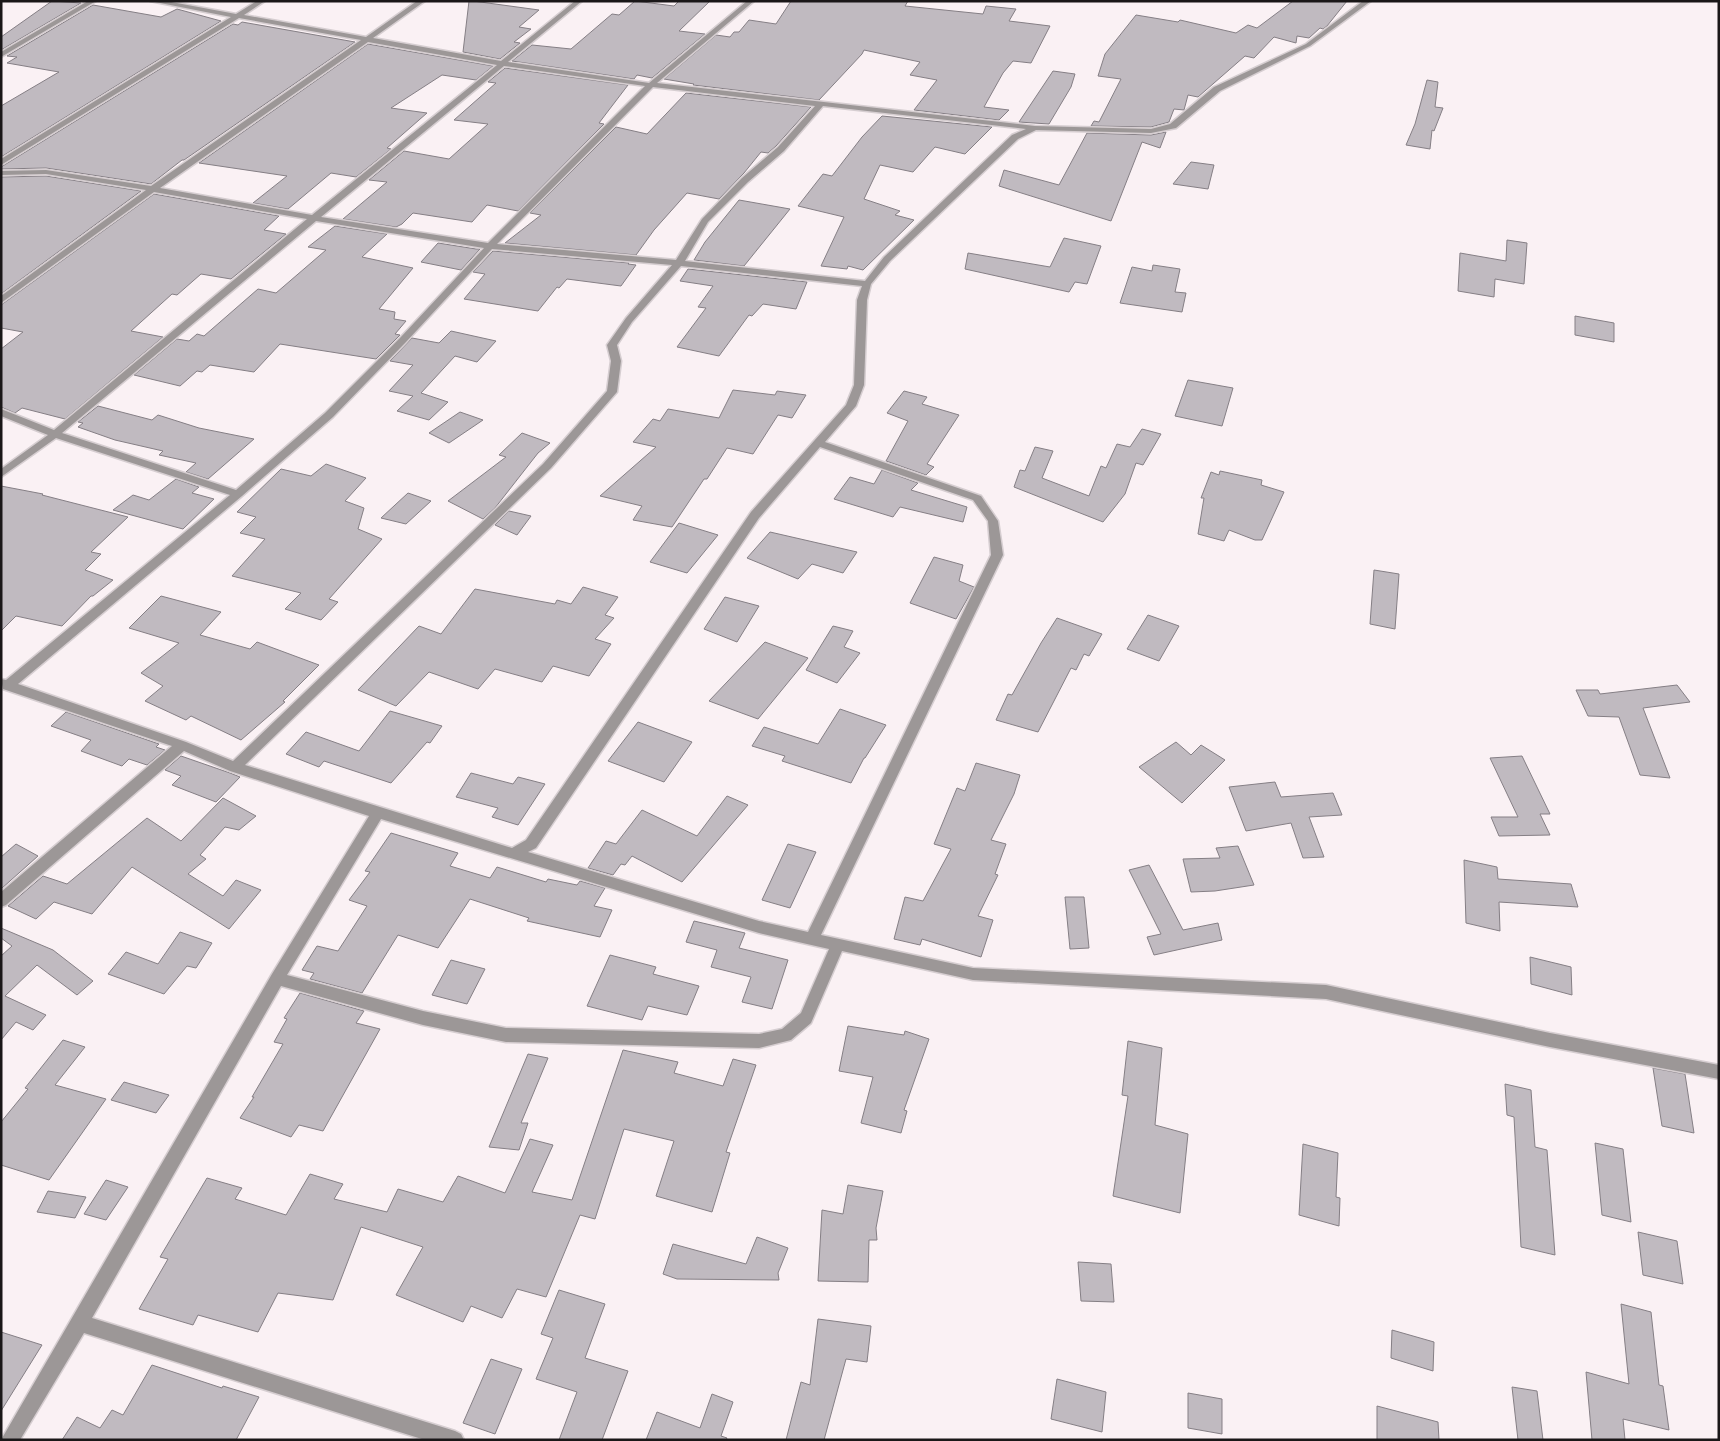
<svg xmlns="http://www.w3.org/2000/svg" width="1720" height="1441" font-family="'Fira Sans',sans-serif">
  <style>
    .building { fill: #c0bac0; stroke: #857f85 }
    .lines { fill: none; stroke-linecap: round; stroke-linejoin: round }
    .street-casing { stroke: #d6ced1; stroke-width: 3 }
    .street { fill: #9c9797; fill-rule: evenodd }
  </style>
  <rect width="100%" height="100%" fill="#faf1f4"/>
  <!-- building -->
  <g class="building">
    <path d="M52 1 81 3 1 50V37Z"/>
    <path d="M469 1H473L539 10 519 27 531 29 514 42 520 43 500 59 463 52Z"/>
    <path d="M635 1 674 6 679 1H710L679 31 705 34 652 78 637 75 634 79 512 61 532 45 571 49 612 14 619 15Z"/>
    <path d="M791 1H908L905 6 983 14 986 6 1016 9 1009 21 1050 26 1031 63 1013 61 1003 73 984 107 1009 110 999 120 914 110 937 80 910 75 920 62 864 50 862 54 819 100 693 85 694 84 664 79 716 35 730 37 734 32H739L749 20 776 24Z"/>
    <path d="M1293 1H1347L1327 26 1323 29 1320 28 1309 38 1297 36 1296 43 1274 37 1254 58 1245 56 1198 97 1188 95 1184 110 1174 109 1169 122 1151 127 1091 126 1094 121 1099 122 1121 79 1098 76 1105 54 1136 15 1178 22 1180 20 1236 33 1248 25 1257 28Z"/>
    <path d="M93 5 161 17 177 9 221 21 1 157V106L59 72 7 63 17 57 7 56Z"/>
    <path d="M242 22 355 42 184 160H182L151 184 46 168 1 169V167L233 24 238 25Z"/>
    <path d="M368 44 493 66 476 80 442 75 391 108 427 113 387 148 391 149 356 177 331 173 288 209 253 203 287 176 199 163Z"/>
    <path d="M505 68 628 85 599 123 604 124 518 211 487 205 472 222 413 213 402 224 396 227 343 219 387 182 369 180 404 151 449 159 488 124 454 120 496 83 488 82Z"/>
    <path d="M1053 71 1075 74 1071 87 1049 124 1019 122Z"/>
    <path d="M1427 80 1438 82 1435 107 1443 108 1434 131 1432 130 1430 149 1406 145 1415 124Z"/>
    <path d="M686 93 811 107 776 146 768 153 761 152 744 173 719 199 687 193 654 230 636 255 505 243 541 215 530 213 616 127 647 134Z"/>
    <path d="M882 116 992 127 965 154 935 147 913 172 880 165 864 199 900 211 895 215 914 220 863 270 848 266 847 269 821 266 844 217 798 206 823 174 832 176 862 137Z"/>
    <path d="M1166 132 1160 148 1142 142 1111 221 999 186 1004 170 1059 185 1087 133 1151 135Z"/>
    <path d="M1191 162 1214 165 1208 189 1173 184Z"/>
    <path d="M46 176 141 191 1 294V177Z"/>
    <path d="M154 194 279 216 264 230 286 234 231 279 201 274 177 295 172 294 131 331 163 337 65 419 22 408 15 413 1 407V349L23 332 1 328V305Z"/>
    <path d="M739 200 790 209 744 266 694 260 705 242Z"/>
    <path d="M335 226 387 234 362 257 413 268 379 309 395 312 394 319 406 321 395 334 400 335 376 359 280 344 254 372 210 365 202 372 197 371 180 386 134 375 177 339 189 341 197 334 204 336 258 289 276 293 326 250 308 247Z"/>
    <path d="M1064 238 1101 246 1087 284 1075 282 1069 292 965 269 968 253 1050 267Z"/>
    <path d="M1507 240 1527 243 1524 284 1495 279 1494 297 1458 291 1460 253 1506 261Z"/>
    <path d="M438 243 476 249H480L461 270 421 262Z"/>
    <path d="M493 251 629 263 628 264 636 265 621 286 567 279 559 288 557 287 538 311 464 299 485 274 473 272Z"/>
    <path d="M1153 265 1180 269 1175 292 1186 293 1182 312 1120 303 1132 267 1152 271Z"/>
    <path d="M688 269 807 282 796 309 763 304 752 316 749 315 719 356 677 347 706 308 698 307 713 286 680 281Z"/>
    <path d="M1575 316 1614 323V342L1575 335Z"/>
    <path d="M451 331 496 341 477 362 455 356 421 393 448 402 429 420 397 411 413 396 389 391 413 365 390 361 412 338 439 343Z"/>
    <path d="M1188 380 1233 388 1222 426 1175 416Z"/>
    <path d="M733 390 775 395 777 391 806 395 792 418 778 415 753 454 727 448 707 479H704L672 527 633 520 642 506 600 496 656 447 633 442 653 419 660 421 668 409 719 418Z"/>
    <path d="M904 391 927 397 922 404 959 415 927 464 934 467 926 475 886 461 908 421 887 413Z"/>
    <path d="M98 406 152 420 158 415 199 428 254 439 208 479 186 472 196 463 159 455 163 451 115 440 78 427 83 423 78 422Z"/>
    <path d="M460 412 483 420 449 443 429 433Z"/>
    <path d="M1142 429 1161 434 1143 465 1136 463 1125 494 1103 522 1014 487 1020 470 1025 471 1035 447 1053 451 1042 478 1089 496 1101 466 1106 468 1117 444 1130 447Z"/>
    <path d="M522 433 550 443 538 453 495 508 483 519 448 501 506 457 499 455Z"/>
    <path d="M326 464 366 478 345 501 364 508 358 529 382 539 329 599 338 602 321 620 285 609 301 593 232 576 265 539 240 533 256 517 237 512 281 469 311 476Z"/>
    <path d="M882 470 918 483 911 490 967 507 963 522 900 507 893 517 834 499 850 477 874 484Z"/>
    <path d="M1220 471 1262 480 1261 485 1284 492 1262 540H1255L1229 530 1224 541 1198 534 1204 498H1201L1211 472 1219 475Z"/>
    <path d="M176 479 199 487 192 493 214 499 183 529 113 510 133 495 149 500Z"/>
    <path d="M1 486 43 494 42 495 128 517 91 552 101 554 85 570 113 580 93 596H91L62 626 16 616 1 631Z"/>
    <path d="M408 493 431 501 406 524 381 518Z"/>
    <path d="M509 511 531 516 517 535 495 525Z"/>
    <path d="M679 523 718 535 687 573 650 562Z"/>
    <path d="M770 532 857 552 843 573 812 564 798 579 747 558Z"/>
    <path d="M934 557 963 565 959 581 974 587 956 619 910 603Z"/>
    <path d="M1374 570 1399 574 1395 629 1370 624Z"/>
    <path d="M583 587 618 597 605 615 614 618 595 639 611 644 589 676 553 666 542 682 495 669 478 689 429 672 396 706 358 690 419 626 441 634 475 589 555 604 557 600 571 604Z"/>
    <path d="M161 596 221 612 200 635 250 649 257 642 319 665 283 701 285 702 241 740 191 716 186 720 145 701 163 686 141 673 179 643 129 628Z"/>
    <path d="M725 597 759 606 737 642 704 629Z"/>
    <path d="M1148 615 1179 626 1159 661 1127 649Z"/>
    <path d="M1057 618 1102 634 1089 656 1084 654 1076 670 1071 668 1038 732 996 720 1008 694 1012 695 1041 643Z"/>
    <path d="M833 626 853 631 844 647 860 653 837 683 806 670Z"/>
    <path d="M765 642 808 658 758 719 709 701Z"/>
    <path d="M1677 685 1690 702 1643 708 1670 778 1640 775 1619 717 1588 716 1576 690H1598L1600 694Z"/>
    <path d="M840 709 886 725 865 758H864L851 783 782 761 785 756 752 746 764 727 818 744Z"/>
    <path d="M390 711 442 726 430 743 427 742 391 783 324 761 319 767 286 754 306 732 359 751Z"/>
    <path d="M66 712 159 744 156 747 165 750 147 765 129 759 122 766 81 751 91 740 51 726Z"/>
    <path d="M638 722 692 742 664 782 608 761Z"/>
    <path d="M1176 742 1191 755 1201 745 1225 760 1182 803 1139 767Z"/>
    <path d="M181 756 230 773 240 777 216 802 172 785 181 776 165 770Z"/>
    <path d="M1522 756 1550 814H1540L1550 835 1499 836 1491 817H1518L1490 758Z"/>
    <path d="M976 763 1020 775 1014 794 991 840 1006 844 995 874 998 875 978 916 993 920 981 957 922 939 920 945 894 939 905 897 923 901 951 849 934 844 957 788 965 791Z"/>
    <path d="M471 773 513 784 518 777 545 784 518 825 492 817 498 808 456 797Z"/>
    <path d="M1275 782 1281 797 1333 793 1342 815 1309 817 1324 857 1303 858 1291 823 1246 831 1229 787Z"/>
    <path d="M727 796 748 805 682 882 632 856 625 865 621 864 613 875 588 868 606 841 616 844 642 810 697 836Z"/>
    <path d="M223 798 256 816 239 830 225 827 200 855 206 859 188 874 223 896 236 880 261 890 229 929 132 867 92 914 54 902 36 919 8 906 43 876 67 884 147 818 181 841Z"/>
    <path d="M391 833 458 853 450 866 490 878 497 867 546 882 548 879 577 885 580 881 605 888 594 906 612 910 600 937 527 921 529 918 470 899 438 948 398 935 362 993 310 979 314 973 302 970 317 946 338 951 367 906 349 900 370 872 365 871Z"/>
    <path d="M16 844 38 856 1 889V857Z"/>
    <path d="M788 844 816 852 790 908 762 900Z"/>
    <path d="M1238 846 1254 885 1215 891 1191 892 1183 859 1220 858 1216 848Z"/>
    <path d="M1464 860 1497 867 1498 879 1571 884 1578 907 1499 902 1500 931 1466 923Z"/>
    <path d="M1149 865 1183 930 1218 923 1222 940 1154 955 1147 937 1161 934 1129 870Z"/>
    <path d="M1065 897H1084L1089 948 1070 949Z"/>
    <path d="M694 921 745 933 739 948 788 960 772 1009 742 1002 751 977 711 967 717 950 686 942Z"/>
    <path d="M1 928 53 950 93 981 77 995 37 965 5 996 46 1015 33 1030 16 1022 1 1040V956L12 946 1 938Z"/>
    <path d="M180 932 212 943 196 968 187 966 164 994 108 974 126 952 158 964Z"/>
    <path d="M610 955 656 967 653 974 699 986 687 1015 648 1006 642 1020 587 1006Z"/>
    <path d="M1530 957 1571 967 1572 995 1531 984Z"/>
    <path d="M451 960 485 969 467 1004 432 995Z"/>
    <path d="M300 993 364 1011 356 1023 380 1029 323 1131 299 1125 291 1137 240 1118 254 1097H252L283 1044 274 1042 287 1019 284 1018Z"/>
    <path d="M848 1026 904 1035 905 1031 929 1039 904 1110 907 1111 901 1133 861 1123 873 1077 839 1071Z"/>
    <path d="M63 1040 85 1047 55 1085 106 1099 49 1180 1 1165V1122L28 1089 25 1088Z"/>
    <path d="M1128 1041 1162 1048 1155 1125 1188 1134 1180 1213 1113 1196 1128 1096 1122 1095Z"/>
    <path d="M623 1050 678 1062 674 1073 723 1086 733 1059 756 1065 726 1152 730 1153 712 1212 656 1196 674 1141 624 1129 595 1219 580 1215 546 1297 517 1289 502 1318 471 1306 463 1322 396 1295 423 1247 361 1227 333 1300 278 1293 258 1332 198 1315 193 1325 139 1309 168 1259 160 1257 207 1178 242 1188 235 1199 286 1215 310 1174 343 1184 334 1199 387 1212 398 1189 443 1202 458 1176 505 1193 530 1139 553 1145 532 1192 572 1200Z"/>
    <path d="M528 1054 548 1058 521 1123H528L519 1150 489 1147Z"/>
    <path d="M1653 1068 1685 1074 1694 1133 1662 1126Z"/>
    <path d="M124 1082 169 1095 156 1113 111 1100Z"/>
    <path d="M1505 1084 1531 1090 1535 1147 1547 1150 1555 1255 1521 1247 1514 1117 1507 1115Z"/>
    <path d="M1595 1143 1623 1149 1631 1222 1602 1215Z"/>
    <path d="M1303 1144 1338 1153 1336 1197 1340 1198 1339 1226 1299 1215Z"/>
    <path d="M106 1180 128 1187 106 1220 84 1214Z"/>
    <path d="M848 1185 883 1191 876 1228 877 1240H869L868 1282 818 1281 822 1210 843 1214Z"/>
    <path d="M48 1191 86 1197 75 1218 37 1212Z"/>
    <path d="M1638 1232 1677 1241 1683 1284 1643 1275Z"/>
    <path d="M757 1237 788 1248 778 1273 779 1280 677 1279 663 1274 673 1244 746 1264Z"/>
    <path d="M1078 1262 1111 1264 1114 1302 1081 1301Z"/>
    <path d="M559 1290 605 1304 585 1358 628 1371 602 1440H559L577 1392 536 1379 553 1338 541 1334Z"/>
    <path d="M1621 1304 1651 1312 1659 1385 1663 1386 1669 1430 1623 1419 1625 1440H1592L1586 1372 1629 1384Z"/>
    <path d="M818 1319 871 1326 867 1362 846 1359 824 1440H786L801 1382 810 1385Z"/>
    <path d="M1392 1330 1434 1342 1433 1371 1391 1358Z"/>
    <path d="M1 1332 42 1345 1 1411Z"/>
    <path d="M491 1359 522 1369 495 1434 463 1423Z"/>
    <path d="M152 1365 222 1388 223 1386 259 1397 236 1440H62L77 1417 100 1428 112 1410 123 1415Z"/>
    <path d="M1057 1379 1106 1392 1102 1432 1051 1419Z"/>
    <path d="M1512 1387 1537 1391 1543 1440H1518Z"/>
    <path d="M1188 1393 1222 1399V1434L1188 1428Z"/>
    <path d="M712 1394 733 1402 721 1436 727 1438 726 1440H646L657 1412 700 1428Z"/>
    <path d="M1377 1406 1438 1422 1439 1440H1377Z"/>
  </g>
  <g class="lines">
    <!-- street casing -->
    <g class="street-casing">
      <g id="street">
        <path d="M88 1H96L1 57V52Z"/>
        <path d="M150 1H166L236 14 257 1H265L244 15 366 37 417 1H425L373 38 501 61 575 1H582L508 62 649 83 747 1H754L657 83 1035 126 1151 129 1170 124 1214 87 1306 44 1363 1H1371L1310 46 1220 91 1176 128 1151 133 1036 130 1018 139 890 261 871 284 867 300 864 385 856 406 825 442 981 496 998 521 1003 555 821 935 973 968 1326 985 1550 1033 1719 1065V1079L1550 1047 1326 999 973 980 842 951 811 1023 791 1040 759 1048 506 1042 423 1025 281 986 92 1318 455 1431 461 1434 464 1440H425L84 1333 20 1440H1L272 974 369 816 230 771 184 751 6 905 1 907V892L172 746 3 689 1 679 6 680 230 495 56 438 1 477V469L48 435 1 416V409L54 430 307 219 154 192 1 303V296L146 190 46 174 1 175V171L46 170 151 186 361 40 239 18 1 165V159L231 17ZM368 42 497 65 312 215 160 188ZM504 66 645 86 488 243 321 217ZM653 87 815 106 778 147 742 178 702 219 676 260 497 244ZM823 106 1026 129 1012 135 884 257 865 281 685 261 708 222 748 182 784 151ZM316 221 484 248 400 338 325 413 236 490 62 433ZM492 249 672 265 626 318 607 345 611 361 607 391 543 464 233 761 186 742 18 684 242 496 333 417 406 342ZM681 266 862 286 857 300 854 385 846 405 751 512 526 840 512 848 245 765 551 468 617 392 621 361 617 345 632 322ZM820 447 973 500 988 521 991 555 808 932 759 921 528 852 536 848 759 518ZM381 819 759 933 829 949 801 1013 782 1029 759 1034 506 1028 423 1011 287 975Z"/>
      </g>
    </g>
    <!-- street -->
    <use href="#street" class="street"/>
  </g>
  <!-- border -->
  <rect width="1720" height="1441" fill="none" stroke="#1a1718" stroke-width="5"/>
</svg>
